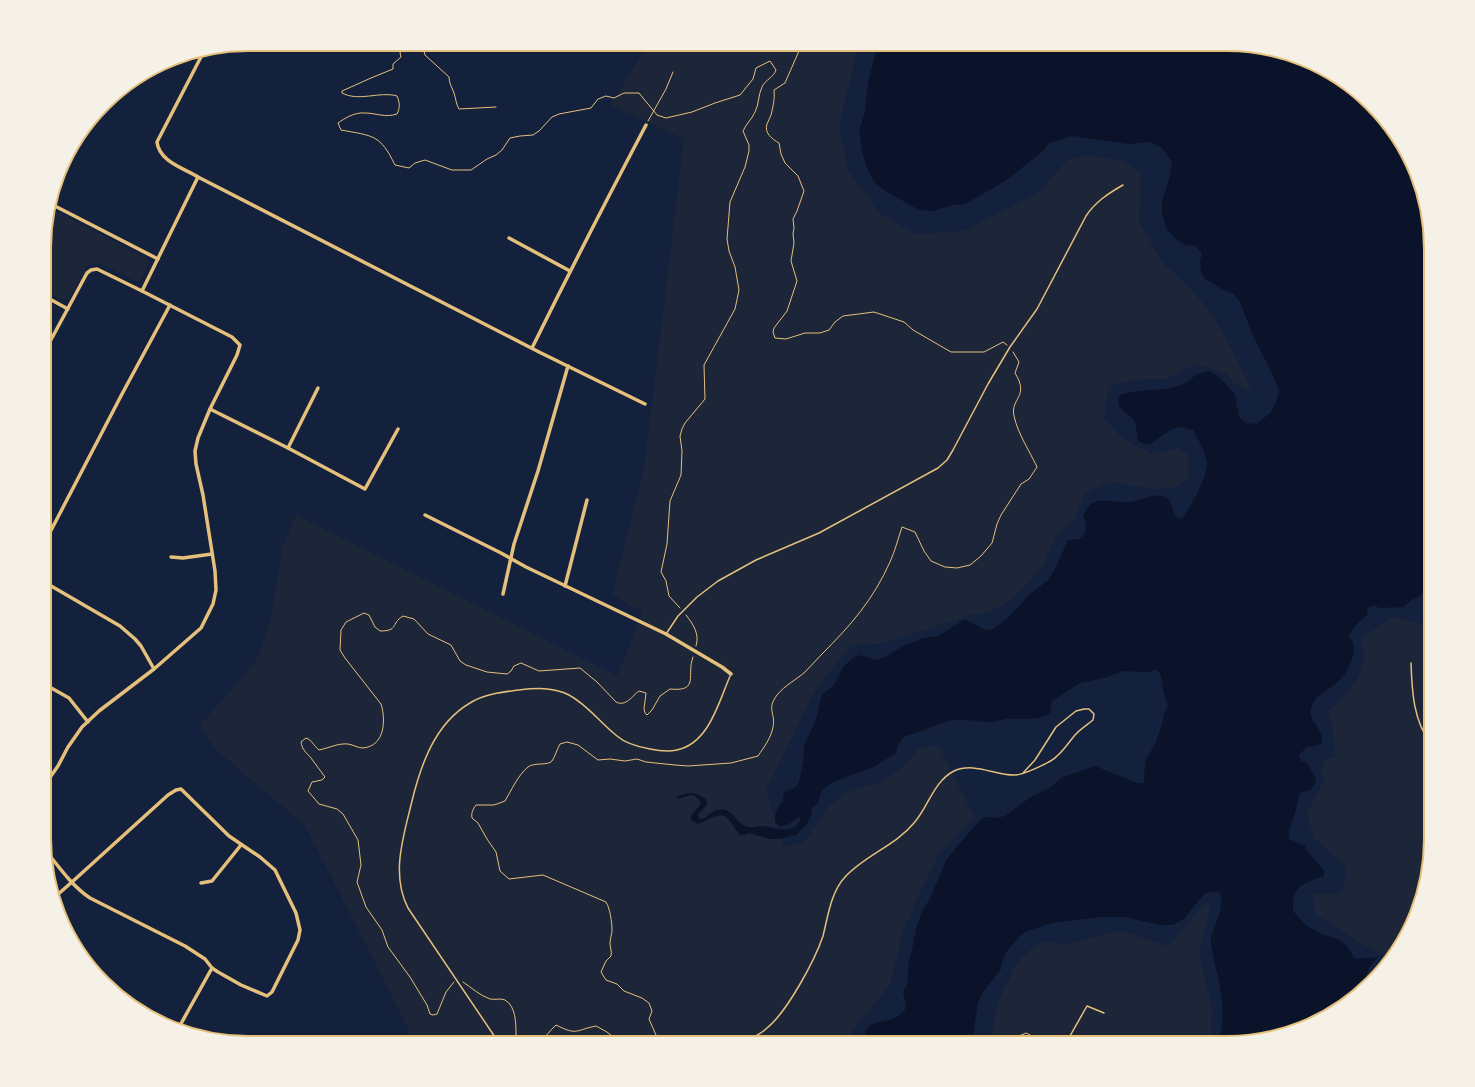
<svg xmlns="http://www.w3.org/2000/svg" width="1475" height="1087" font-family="'Golos Text',sans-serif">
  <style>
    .green { fill: #1d2539 }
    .water { fill: #0b132b }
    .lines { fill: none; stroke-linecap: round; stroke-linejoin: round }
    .path { stroke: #e5c07b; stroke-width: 1 }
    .service { stroke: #e5c07b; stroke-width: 1.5 }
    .minor { stroke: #e5c07b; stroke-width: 3.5 }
    .rim { fill: none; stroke: #e5c07b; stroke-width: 2 }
  </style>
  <rect width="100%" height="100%" fill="#14213d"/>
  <!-- green -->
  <g class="green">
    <path d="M648 44H856L854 64 839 124 848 170 880 214 916 234 964 231 1041 191 1068 159 1089 156 1124 161 1141 174 1139 222 1162 262 1192 290 1212 314 1227 341 1253 392 1235 384 1226 374 1197 364 1167 379H1140L1109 386 1104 418 1122 438 1151 454 1177 448 1189 455 1188 477 1177 487 1154 489 1110 482 1085 493 1075 519 1056 536 1043 566 1011 600 990 612 970 615 880 644 851 645 815 690 766 790 784 847 804 843 826 809 845 793 884 781 907 763 918 749 938 745 975 819 941 851 917 899 903 931 890 985 850 1033 857 1043H404L410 1032 305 825 216 750 200 725 255 663 271 620 282 549 296 515 617 676 643 612 612 595 644 470 684 139 611 105Z"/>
    <path d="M50 208 144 257 149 262 147 269 140 281H135L101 263H97L87 266 69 299 61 300 46 291V222Z"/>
    <path d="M1393 617 1426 625 1431 628V852L1416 917 1389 963 1384 968 1383 954 1363 945 1315 914 1314 894H1339L1347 876 1344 864 1314 838 1307 814 1324 780 1321 769 1325 760 1335 757 1332 725 1328 711C1351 692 1371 671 1361 639Z"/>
    <path d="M1205 904 1210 907 1199 954 1212 1009 1210 1043H988L993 1032 996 1006 1017 963 1030 950 1043 942 1069 944 1096 936 1123 931 1168 946Z"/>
  </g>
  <!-- water -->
  <path class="water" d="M878 44H1240L1305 59 1351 86 1389 124 1410 158 1431 235V598L1423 594 1410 601 1404 607 1379 608 1374 605 1367 608 1368 614 1356 625 1348 636C1350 638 1353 640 1353 643 1357 657 1346 675 1336 684 1327 691 1315 695 1312 706 1307 721 1318 723 1321 734 1322 737 1322 740 1322 743L1316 746 1307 747 1299 755 1301 761 1307 763 1316 779 1315 784 1310 790 1302 792 1299 795 1296 810 1289 831V839L1305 846 1306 850 1324 870V876C1303 884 1292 885 1293 911L1307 926 1322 934 1340 940 1346 945 1355 959 1378 957C1370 966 1363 975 1366 988L1361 993C1347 1002 1333 1014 1317 1022 1288 1037 1250 1043 1217 1043 1228 1023 1220 985 1215 964 1214 957 1211 949 1211 942 1210 928 1228 909 1219 892H1210L1204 894 1184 919 1173 925H1159L1125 917H1101L1052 923 1027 931 1019 937 1007 951 1003 959 1001 969 984 991 978 1002 972 1043H870L865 1034C869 1020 881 1023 892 1019 897 1017 901 1013 905 1010L906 1004 903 992 907 985 909 961 912 951 916 928 923 909 929 900 946 861 955 849 982 818 988 817 996 818 1005 816 1029 798 1051 787 1061 778 1095 766 1132 781 1138 783H1144L1145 761 1155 744 1162 725 1164 713 1168 706 1164 694 1161 677 1159 672 1156 670 1148 672 1123 671 1105 678 1080 683 1052 701 1050 713C1035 722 1021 718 1005 719 1000 720 995 722 990 722 977 722 966 718 953 720 942 721 932 728 921 731 905 737 901 734 896 753L874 767 849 776 831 783 822 790 818 803 811 808 812 814 807 824 796 835 779 839H770L749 833 740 836 739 833C733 828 732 822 727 818 719 810 708 821 698 824L691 820C691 812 698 810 701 803 693 790 689 797 677 799L676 797C687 792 697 791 707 800V805L699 813 698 817 700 819 705 818C709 814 711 812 717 810 733 806 735 823 748 827 752 828 756 826 760 826 773 826 794 838 801 818L798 817 788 825 779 826 775 822C775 813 777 808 783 801V795L786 791 796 787 799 782 803 761 804 745 815 723 822 695 833 686 844 666 853 658 860 655 875 660 883 658 905 645 914 642 922 638 939 636 963 620 969 621 985 630 993 629 1009 617 1029 595 1048 580 1055 569 1068 540 1079 539 1085 534 1086 524 1083 515C1086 510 1089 504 1095 502 1104 499 1119 503 1129 502 1140 501 1154 492 1165 497 1171 499 1173 510 1175 516L1182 519C1191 506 1208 477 1207 462 1205 450 1198 440 1193 430L1179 427 1172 429 1150 444H1145L1138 441 1135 421 1119 407 1118 400 1120 395C1144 386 1178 396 1196 374L1210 371 1220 378 1235 394 1239 417 1246 423 1257 424 1271 412 1276 402 1279 390 1269 367 1253 336 1240 302 1234 294 1220 288 1205 279 1201 272 1200 261 1202 253 1196 246 1186 245 1177 240 1166 228 1162 213V201L1169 179 1172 162 1162 148 1150 142 1129 144 1073 136 1049 143 1042 152 1013 175 997 186 965 204 952 205 933 211 919 210 887 192 875 183 868 171 862 151 859 131 864 115 869 78Z"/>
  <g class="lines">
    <!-- path -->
    <g class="path">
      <path d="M315 44 323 48 339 46 342 44"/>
      <path d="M403 44 400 53 401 57 393 64V69L371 78 342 91V93C359 102 380 91 397 96 400 103 400 108 397 114 385 118 376 113 365 113 355 112 345 118 338 123L341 130C373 136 380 134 395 165L409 168 415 163 425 160 452 170H471L487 159 496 155 502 150 510 138 520 136 533 135 539 131 552 117 559 114 591 108 598 99 606 96 614 98 624 93H639L657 115 666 118 692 112 715 103 740 95 753 79 756 68 770 61 776 70C774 77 765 80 762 87 758 95 759 105 755 112 752 119 746 124 743 131L749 145V151L745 167 730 202 727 239 729 251 735 267 739 290 735 309 704 365 705 399 685 423 682 429 680 436 682 451 681 475 670 501 667 544 661 572 666 581 669 596 680 608"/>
      <path d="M422 44 425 55 449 77C449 84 452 87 454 93 456 99 456 104 459 109L496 107"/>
      <path d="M802 44 785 83 774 90C775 98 773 107 771 115 770 118 768 121 767 124 764 133 772 139 779 143L781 154 785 163 798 176 804 191 797 211 793 219 794 228 793 234 794 243 791 261 797 281 787 311 774 328 773 332 775 338 786 339 805 333H820L829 330 835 322 843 316 874 312 904 322 913 330 951 352H984L1003 342 1007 345"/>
      <path d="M648 121 666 89 673 72"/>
      <path d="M686 615C693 624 700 634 696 646"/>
      <path d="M454 982 446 992 437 1014 433 1015 430 1014 427 1005 410 977 388 947 382 930 366 907 357 882 361 865 358 840 343 814 337 809 319 804 308 791 312 782 322 780 325 777C320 771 316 764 311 758 307 753 302 750 301 742L306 738C312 740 313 745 319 750 329 748 338 743 348 744 354 745 358 748 363 748 385 746 386 720 381 704L345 658 340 650 341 630 346 622 364 613 369 615 375 627 380 631C399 631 390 624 403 616L414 619 428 634 451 645 460 661 466 665 487 672 507 674 511 671 514 666 521 663 539 671 580 668 597 682 616 702C626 707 632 696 639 691L646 693 644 709 645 713 647 715 652 710 660 696 670 689C700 692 686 675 693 657"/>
      <path d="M463 982C472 988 479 995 490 999 495 1000 501 998 505 1000 516 1006 516 1024 516 1035L521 1041 526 1043"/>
      <path d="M539 1043C546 1037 550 1030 556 1025 578 1036 575 1030 596 1026L607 1032 621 1043"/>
      <path d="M656 1043V1035L649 1019 652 1011 649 1003 642 998 624 991 617 984 606 980 601 972 606 961 611 956C612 951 610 947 610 943 610 939 612 934 612 930 612 923 610 908 606 902L543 875 509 879 500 871 496 852 487 839 478 823 472 818C471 813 473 809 476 805H494L505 801C511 791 518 775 528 767 534 762 548 766 552 761 555 757 557 749 560 744L567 742 578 745 598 760 610 759 625 761 637 759 646 762 675 765 688 766 731 763 758 756C764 747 771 738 773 727 776 713 766 710 777 695 785 685 796 680 805 672 811 666 816 660 822 654 851 625 873 600 890 562 895 551 898 539 902 527L915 532 924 551 931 561 945 567 957 568 970 565 981 556 992 543 997 524 1001 515 1021 484 1029 479 1037 467C1029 450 1018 434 1014 416 1010 398 1030 397 1015 373L1019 362 1013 352"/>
      <path d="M1018 1043 1019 1036 1026 1033 1032 1036 1034 1043"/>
    </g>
    <!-- service -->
    <g class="service">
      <path d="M666 634 678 616 697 597 718 581 756 560 819 533 938 468 947 460 953 450 988 384 1010 347 1037 309 1086 216C1095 202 1109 193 1123 185"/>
      <path d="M1411 663C1412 691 1413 720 1431 744"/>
      <path d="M499 1043 408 908C391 875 403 838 411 805 420 767 434 724 470 703 484 694 502 692 519 690 536 688 553 687 569 695 588 705 600 723 617 736 626 744 639 747 650 749 659 751 669 752 677 750 710 743 719 700 731 674"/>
      <path d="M741 1043C750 1039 760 1035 767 1028 787 1012 815 960 823 936 828 916 831 892 845 877 865 855 895 846 914 823 928 807 934 781 954 771 974 762 994 775 1014 775 1021 776 1052 762 1057 756 1064 750 1069 742 1075 735 1080 729 1087 725 1093 720L1094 714 1089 709H1084L1076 711 1056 727 1035 760 1023 773"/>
      <path d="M1066 1043 1087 1006 1104 1013"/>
    </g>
    <!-- minor -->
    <g class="minor">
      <path d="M203 53 157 142C159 161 183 168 198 177L539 352 645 404"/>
      <path d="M51 204 158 259"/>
      <path d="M509 238 570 271"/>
      <path d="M142 291 198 177"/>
      <path d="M46 297 68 309"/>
      <path d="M532 348C569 273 607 199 646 125"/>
      <path d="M46 349 87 273 91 270 97 269 142 291 232 337 240 345 237 355 210 409 198 438 195 451 196 464 203 495 215 571 216 590 213 604 201 628 154 669 99 711 82 727 68 747 58 766 46 783"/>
      <path d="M210 409 288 448 365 489 398 429"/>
      <path d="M288 448 318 388"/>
      <path d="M425 515 501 553 526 567 666 634 722 667 731 674"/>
      <path d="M46 540 122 394 170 305"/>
      <path d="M171 557 183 558 212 554"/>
      <path d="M46 583 120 626 135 639 141 646 154 669"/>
      <path d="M565 586 587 500"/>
      <path d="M503 594 514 544 538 471 568 366"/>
      <path d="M46 685 69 698 88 722"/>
      <path d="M46 851C59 867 72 886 90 898L185 946 205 959 212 968 218 972 241 985 267 996 272 992 298 940 300 930 296 913 275 870 260 857 229 836 181 789 176 790 168 795 72 882 56 896"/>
      <path d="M201 883 212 881 241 845"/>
      <path d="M178 1029 212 968"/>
    </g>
  </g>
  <!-- crop -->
  <path d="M0 0H1475V1087H0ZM248 51H1227A197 197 0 0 1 1424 248V839A197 197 0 0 1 1227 1036H248A197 197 0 0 1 51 839V248A197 197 0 0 1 248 51Z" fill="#f6f1e7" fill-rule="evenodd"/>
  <path class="rim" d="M248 51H1227A197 197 0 0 1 1424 248V839A197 197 0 0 1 1227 1036H248A197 197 0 0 1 51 839V248A197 197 0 0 1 248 51Z"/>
</svg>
